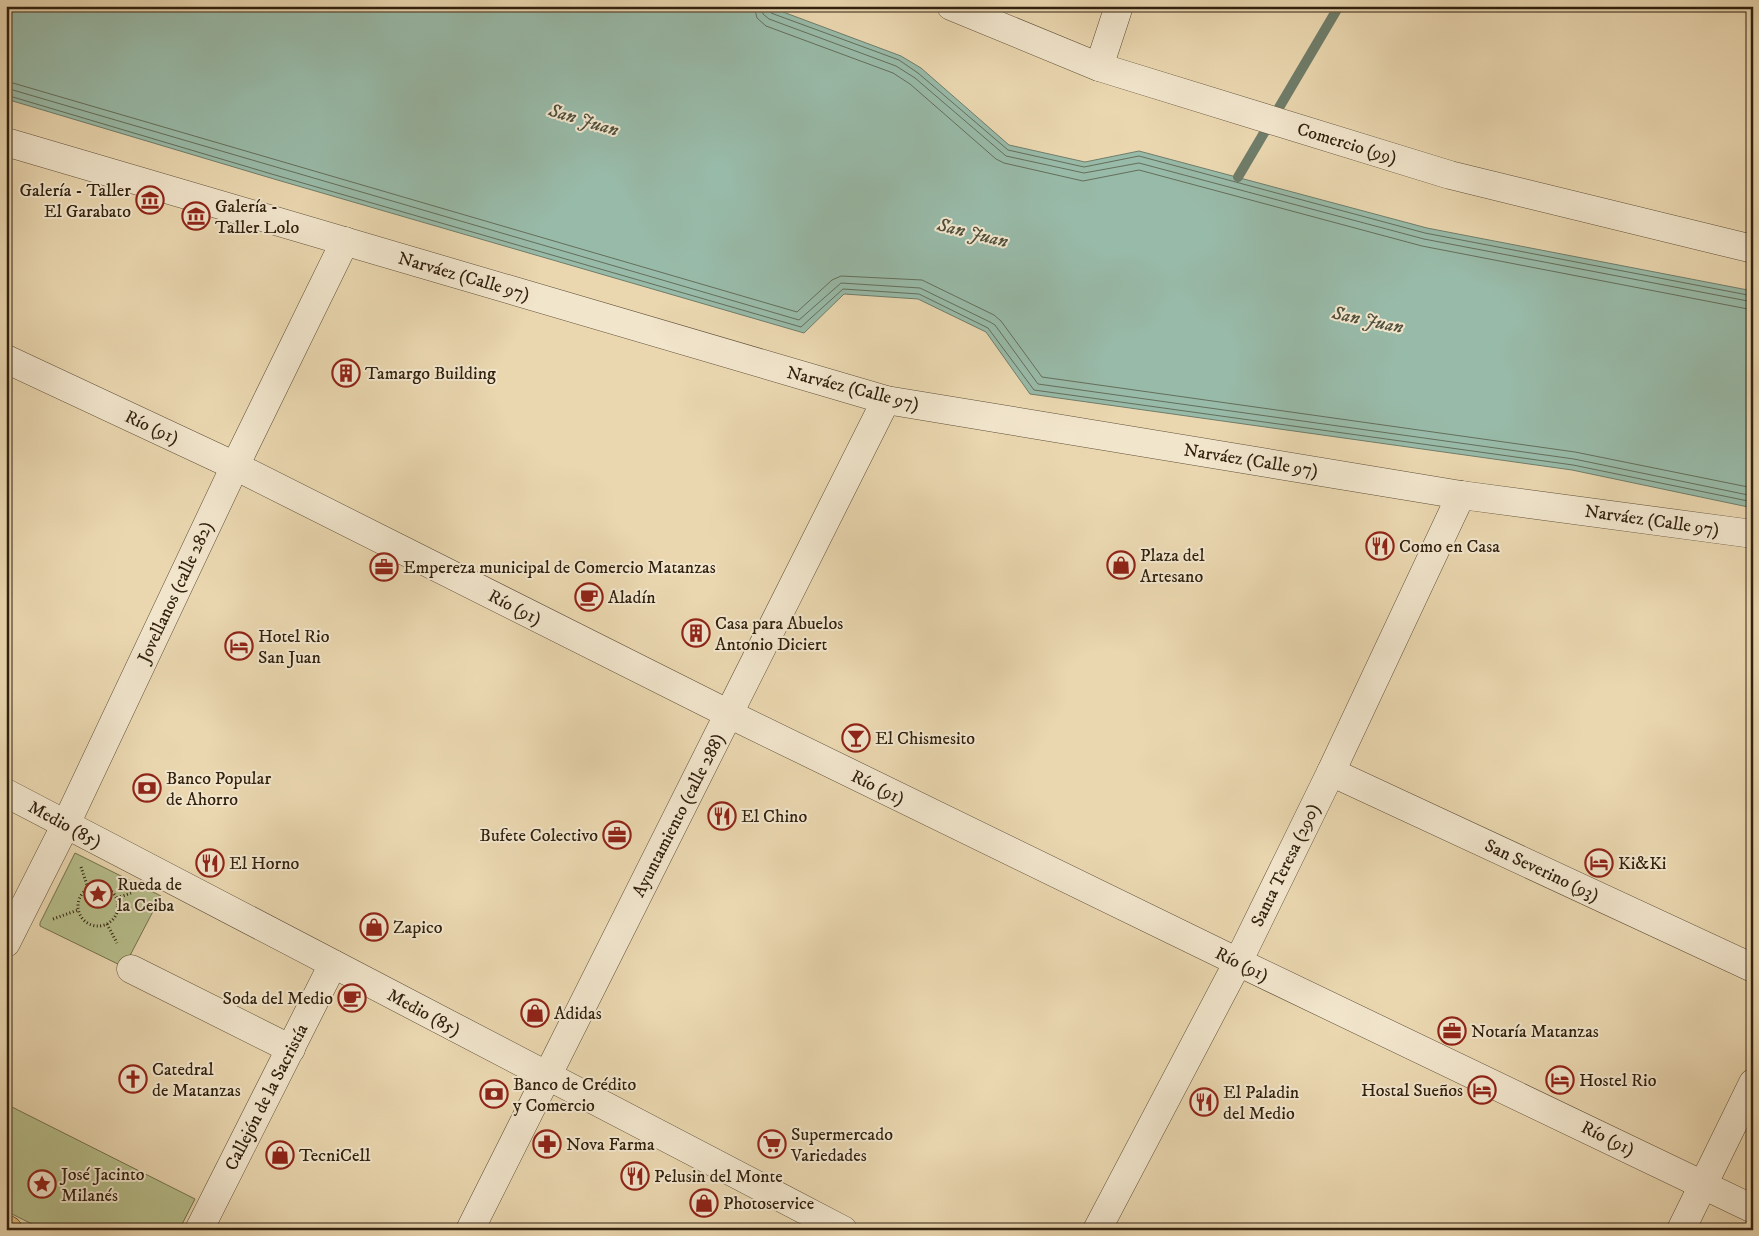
<svg xmlns="http://www.w3.org/2000/svg" width="1759" height="1236" font-family="'IM FELL DW Pica',serif">
  <style>
    .green { fill: #b6be8b; stroke: #74704c }
    .water { fill: #98baa8; stroke: #6f7d6a }
    .lines { fill: none; stroke-linecap: round; stroke-linejoin: round }
    .shore { stroke: #646e5b; stroke-width: 1 }
    .stream { stroke: #6f7d6a; stroke-width: 10 }
    .minor-casing { stroke: #5f4e36; stroke-width: 29 }
    .major-casing { stroke: #31210e; stroke-width: 29 }
    .path { stroke: #31210e; stroke-width: 3; stroke-dasharray: 1 2.5; stroke-linecap: butt }
    .minor { stroke: #f1e5cc; stroke-width: 28 }
    .major { stroke: #e5bc78; stroke-width: 28 }
    .labels { text-anchor: middle; stroke-width: 4; stroke-linejoin: round; paint-order: stroke }
    .street-label { font-size: 18px; fill: #31210e; stroke: #f1e5cc }
    .poi-label { font-size: 18px; fill: #31210e; stroke: #f1e5cc; text-anchor: start }
    .water-label { font-size: 19px; font-style: italic; fill: #504f3c; stroke: #f1e5cc }
  </style>
  <rect width="100%" height="100%" fill="#ead7b0"/>
  <filter id="stains"><feTurbulence type="fractalNoise" baseFrequency=".004" numOctaves="4"/><feColorMatrix values="0 0 0 0 .2 0 0 0 0 .09 0 0 0 0 .02 0 0 0 .5 -.17"/></filter>
  <radialGradient id="worn" r=".72"><stop offset=".6" stop-color="#630" stop-opacity="0"/><stop offset="1" stop-color="#630" stop-opacity=".3"/></radialGradient>
  <!-- green -->
  <g class="green">
    <path d="M75 853 161 896 124 967 40 926V923Z"/>
    <path d="M6 1104 195 1199 179 1230H44L6 1211Z"/>
  </g>
  <!-- water -->
  <path class="water" d="M6 6H767L901 56 921 68 1009 145 1085 162 1139 151 1427 228 1753 291V508L1572 470 1030 394 986 332 918 299 844 294 804 333 274 179 6 99Z"/>
  <g class="lines">
    <!-- shore -->
    <g class="shore">
      <path d="M754 6 757 18 766 26 893 73 910 84 996 159 1004 163 1083 181 1139 170 1422 246 1753 310"/>
      <path d="M761 6 763 14 769 19 896 66 915 78 1006 156 1084 173 1139 163 1424 239 1753 302"/>
      <path d="M768 6V10L771 13 899 60 918 73 1008 150 1084 167 1139 156 1425 233 1753 296"/>
      <path d="M6 81 797 312 832 280 841 276 922 280 994 315 1001 321 1042 377 1575 452 1753 488"/>
      <path d="M6 88 799 320 841 283 920 288 990 322 995 325 1038 384 1574 459 1753 496"/>
      <path d="M6 95 275 175 801 327 843 289 919 294 988 328 1034 390 1573 465 1753 502"/>
    </g>
    <!-- stream -->
    <path class="stream" d="M1238 177 1339 6"/>
    <!-- minor casing -->
    <g class="minor-casing">
      <g id="minor">
        <path d="M951 6 1099 67 1450 175 1753 249"/>
        <path d="M1099 67 1119 6"/>
        <path d="M6 142 886 400 1461 495 1753 534"/>
        <path d="M6 359 235 466 729 714 1238 962 1753 1209"/>
        <path d="M1331 772 1753 968"/>
        <path d="M6 793 843 1230"/>
        <path d="M6 943 66 824 235 466 345 241"/>
        <path d="M131 969 291 1049"/>
        <path d="M199 1230 333 964"/>
        <path d="M470 1230 886 400"/>
        <path d="M1097 1230 1238 962 1331 772 1461 495"/>
        <path d="M1681 1230 1753 1083"/>
      </g>
    </g>
    <!-- major casing -->
    <g class="major-casing">
      <path id="major" d="M6 1229 8 1230"/>
    </g>
    <!-- path -->
    <g class="path">
      <path d="M81 867 88 888"/>
      <circle cx="98" cy="906" r="20"/>
      <path d="M117 898 131 893"/>
      <path d="M53 919 78 910"/>
      <path d="M107 924 117 943"/>
    </g>
    <!-- minor -->
    <use href="#minor" class="minor"/>
    <!-- major -->
    <use href="#major" class="major"/>
  </g>
  <!-- icons -->
  <defs>
    <g id="museum-ring" transform="scale(1.4375)"><circle r="9.5" fill="#f1e5cc" stroke="#8f2418" stroke-width="1.5"/><path d="M0-6L6-3V-2H-6V-3ZM-5-1h2V3h-2ZM-1-1h2V3h-2ZM3-1h2V3H3ZM-6 4H6V6H-6Z" fill="#8f2418"/></g>
    <g id="building-ring" transform="scale(1.4375)"><circle r="9.5" fill="#f1e5cc" stroke="#8f2418" stroke-width="1.5"/><path d="M-4-6H4V6H1V3H-1V6H-4ZM-2.5-4.3h1.7v1.8h-1.7ZM.8-4.3h1.7v1.8H.8ZM-2.5-1h1.7V.8h-1.7ZM.8-1h1.7V.8H.8Z" fill="#8f2418"/></g>
    <g id="restaurant-ring" transform="scale(1.4375)"><circle r="9.5" fill="#f1e5cc" stroke="#8f2418" stroke-width="1.5"/><path d="M-5-6h1v4h1v-4h1v4h1v-4h1v5L-1.5 .5V6h-2V.5L-5-1ZM5-6V6H3V1.5H1.5Q1.5-4 5-6Z" fill="#8f2418"/></g>
    <g id="shop-ring" transform="scale(1.4375)"><circle r="9.5" fill="#f1e5cc" stroke="#8f2418" stroke-width="1.5"/><path d="M-5-2.5h2.3a2.7 3.5 0 0 1 5.4 0H5L5.5 6h-11ZM-1.5-2.5h3a1.5 2.3 0 0 0-3 0Z" fill="#8f2418"/></g>
    <g id="office-ring" transform="scale(1.4375)"><circle r="9.5" fill="#f1e5cc" stroke="#8f2418" stroke-width="1.5"/><path d="M-6-3h4V-5.5h4V-3h4V5H-6ZM-1-4.5V-3h2v-1.5ZM-6 0V1H6V0Z" fill="#8f2418"/></g>
    <g id="cafe-ring" transform="scale(1.4375)"><circle r="9.5" fill="#f1e5cc" stroke="#8f2418" stroke-width="1.5"/><path d="M-5.5-4.5H6V0H3Q3 3.5 0 3.5H-2.5Q-5.5 3.5-5.5 0ZM3-3.2v2h1.7v-2ZM-6 4.5H4V6H-6Z" fill="#8f2418"/></g>
    <g id="hotel-ring" transform="scale(1.4375)"><circle r="9.5" fill="#f1e5cc" stroke="#8f2418" stroke-width="1.5"/><path d="M-6-4.5h1.5V1H6V5H4.5V3h-9V5H-6ZM-4 0a1.8 1.8 0 1 1 3.6 0ZM.5 0V-2.5h3Q6-2.5 6 0Z" fill="#8f2418"/></g>
    <g id="bar-ring" transform="scale(1.4375)"><circle r="9.5" fill="#f1e5cc" stroke="#8f2418" stroke-width="1.5"/><path d="M-6-5H6L.8 .8V4.5H3.5V6h-7V4.5H-.8V.8Z" fill="#8f2418"/></g>
    <g id="bank-ring" transform="scale(1.4375)"><circle r="9.5" fill="#f1e5cc" stroke="#8f2418" stroke-width="1.5"/><path d="M-6-4H6V4H-6ZM0-2.3a2.3 2.3 0 1 0 0 4.6a2.3 2.3 0 1 0 0-4.6Z" fill="#8f2418"/></g>
    <g id="sight-ring" transform="scale(1.4375)"><circle r="9.5" fill="#f1e5cc" stroke="#8f2418" stroke-width="1.5"/><path d="M0-6L1.8-2.2L6-1.7L2.9 1.2L3.7 5.4L0 3.3L-3.7 5.4L-2.9 1.2L-6-1.7L-1.8-2.2Z" fill="#8f2418"/></g>
    <g id="church-ring" transform="scale(1.4375)"><circle r="9.5" fill="#f1e5cc" stroke="#8f2418" stroke-width="1.5"/><path d="M-1.2-6h2.4v3.5h3.3v2.4h-3.3V6h-2.4V-.1h-3.3v-2.4h3.3Z" fill="#8f2418"/></g>
    <g id="pharmacy-ring" transform="scale(1.4375)"><circle r="9.5" fill="#f1e5cc" stroke="#8f2418" stroke-width="1.5"/><path d="M-2-6h4v4h4v4h-4v4h-4v-4h-4v-4h4Z" fill="#8f2418"/></g>
    <g id="supermarket-ring" transform="scale(1.4375)"><circle r="9.5" fill="#f1e5cc" stroke="#8f2418" stroke-width="1.5"/><path d="M-6-5.5h2.5l.6 2H6L4.5 2H-2.5L-4.4-4H-6ZM-1.5 3.2a1.3 1.3 0 1 0 .1 0ZM3 3.2a1.3 1.3 0 1 0 .1 0Z" fill="#8f2418"/></g>
  </defs>
  <g fill-rule="evenodd">
    <use href="#museum-ring" x="150" y="200"/>
    <use href="#museum-ring" x="196" y="216"/>
    <use href="#building-ring" x="346" y="373"/>
    <use href="#restaurant-ring" x="1380" y="546"/>
    <use href="#shop-ring" x="1121" y="565"/>
    <use href="#office-ring" x="384" y="567"/>
    <use href="#cafe-ring" x="589" y="597"/>
    <use href="#building-ring" x="696" y="633"/>
    <use href="#hotel-ring" x="239" y="646"/>
    <use href="#bar-ring" x="856" y="738"/>
    <use href="#bank-ring" x="147" y="788"/>
    <use href="#restaurant-ring" x="722" y="816"/>
    <use href="#office-ring" x="617" y="835"/>
    <use href="#restaurant-ring" x="210" y="863"/>
    <use href="#hotel-ring" x="1599" y="863"/>
    <use href="#sight-ring" x="98" y="894"/>
    <use href="#shop-ring" x="374" y="927"/>
    <use href="#cafe-ring" x="352" y="998"/>
    <use href="#shop-ring" x="535" y="1013"/>
    <use href="#office-ring" x="1452" y="1031"/>
    <use href="#church-ring" x="133" y="1079"/>
    <use href="#hotel-ring" x="1560" y="1080"/>
    <use href="#hotel-ring" x="1482" y="1090"/>
    <use href="#bank-ring" x="494" y="1094"/>
    <use href="#restaurant-ring" x="1204" y="1102"/>
    <use href="#pharmacy-ring" x="547" y="1144"/>
    <use href="#supermarket-ring" x="772" y="1144"/>
    <use href="#shop-ring" x="280" y="1155"/>
    <use href="#restaurant-ring" x="635" y="1176"/>
    <use href="#sight-ring" x="42" y="1184"/>
    <use href="#shop-ring" x="704" y="1203"/>
  </g>
  <g class="labels">
    <!-- street labels -->
    <g class="street-label">
      <text transform="translate(1347 143) rotate(17)" y="6">Comercio (99)</text>
      <text transform="translate(464 276) rotate(16)" y="6">Narváez (Calle 97)</text>
      <text transform="translate(853 388) rotate(14)" y="6">Narváez (Calle 97)</text>
      <text transform="translate(152 427) rotate(25)" y="6">Río (91)</text>
      <text transform="translate(1251 460) rotate(9)" y="6">Narváez (Calle 97)</text>
      <text transform="translate(1652 520) rotate(8)" y="6">Narváez (Calle 97)</text>
      <text transform="translate(175 592) rotate(-65)" y="6">Jovellanos (calle 282)</text>
      <text transform="translate(515 607) rotate(27)" y="6">Río (91)</text>
      <text transform="translate(878 787) rotate(26)" y="6">Río (91)</text>
      <text transform="translate(678 815) rotate(-63)" y="6">Ayuntamiento (calle 288)</text>
      <text transform="translate(65 824) rotate(28)" y="6">Medio (85)</text>
      <text transform="translate(1285 865) rotate(-64)" y="6">Santa Teresa (290)</text>
      <text transform="translate(1542 870) rotate(25)" y="6">San Severino (93)</text>
      <text transform="translate(1242 964) rotate(26)" y="6">Río (91)</text>
      <text transform="translate(424 1012) rotate(28)" y="6">Medio (85)</text>
      <text transform="translate(266 1097) rotate(-63)" y="6">Callejón de la Sacristía</text>
      <text transform="translate(1608 1138) rotate(26)" y="6">Río (91)</text>
    </g>
    <!-- poi labels -->
    <g class="poi-label">
      <text x="131" y="196" text-anchor="end">Galería - Taller<tspan x="131" dy="21">El Garabato</tspan></text>
      <text x="215" y="212">Galería -<tspan x="215" dy="21">Taller Lolo</tspan></text>
      <text x="365" y="379">Tamargo Building</text>
      <text x="1399" y="552">Como en Casa</text>
      <text x="1140" y="561">Plaza del<tspan x="1140" dy="21">Artesano</tspan></text>
      <text x="403" y="573">Empereza municipal de Comercio Matanzas</text>
      <text x="608" y="603">Aladín</text>
      <text x="715" y="629">Casa para Abuelos<tspan x="715" dy="21">Antonio Diciert</tspan></text>
      <text x="258" y="642">Hotel Rio<tspan x="258" dy="21">San Juan</tspan></text>
      <text x="875" y="744">El Chismesito</text>
      <text x="166" y="784">Banco Popular<tspan x="166" dy="21">de Ahorro</tspan></text>
      <text x="741" y="822">El Chino</text>
      <text x="598" y="841" text-anchor="end">Bufete Colectivo</text>
      <text x="229" y="869">El Horno</text>
      <text x="1618" y="869">Ki&amp;Ki</text>
      <text x="117" y="890">Rueda de<tspan x="117" dy="21">la Ceiba</tspan></text>
      <text x="393" y="933">Zapico</text>
      <text x="333" y="1004" text-anchor="end">Soda del Medio</text>
      <text x="554" y="1019">Adidas</text>
      <text x="1471" y="1037">Notaría Matanzas</text>
      <text x="152" y="1075">Catedral<tspan x="152" dy="21">de Matanzas</tspan></text>
      <text x="1579" y="1086">Hostel Rio</text>
      <text x="513" y="1090">Banco de Crédito<tspan x="513" dy="21">y Comercio</tspan></text>
      <text x="1463" y="1096" text-anchor="end">Hostal Sueños</text>
      <text x="1223" y="1098">El Paladin<tspan x="1223" dy="21">del Medio</tspan></text>
      <text x="791" y="1140">Supermercado<tspan x="791" dy="21">Variedades</tspan></text>
      <text x="566" y="1150">Nova Farma</text>
      <text x="299" y="1161">TecniCell</text>
      <text x="61" y="1180">José Jacinto<tspan x="61" dy="21">Milanés</tspan></text>
      <text x="654" y="1182">Pelusin del Monte</text>
      <text x="723" y="1209">Photoservice</text>
    </g>
    <!-- water labels -->
    <g class="water-label">
      <text transform="translate(584 119) rotate(17)" y="7">San Juan</text>
      <text transform="translate(973 232) rotate(14)" y="7">San Juan</text>
      <text transform="translate(1368 319) rotate(12)" y="7">San Juan</text>
    </g>
  </g>
  <!-- margin -->
  <rect width="1759" height="1236" fill="none" stroke="#ead7b0" stroke-width="25"/>
  <rect x="8" y="8" width="1744" height="1221" fill="none" stroke="#31210e" stroke-width="2.5"/>
  <rect x="12" y="12" width="1734" height="1211" fill="none" stroke="#31210e"/>
  <rect width="100%" height="100%" filter="url(#stains)"/>
  <rect width="100%" height="100%" fill="url(#worn)"/>
</svg>
